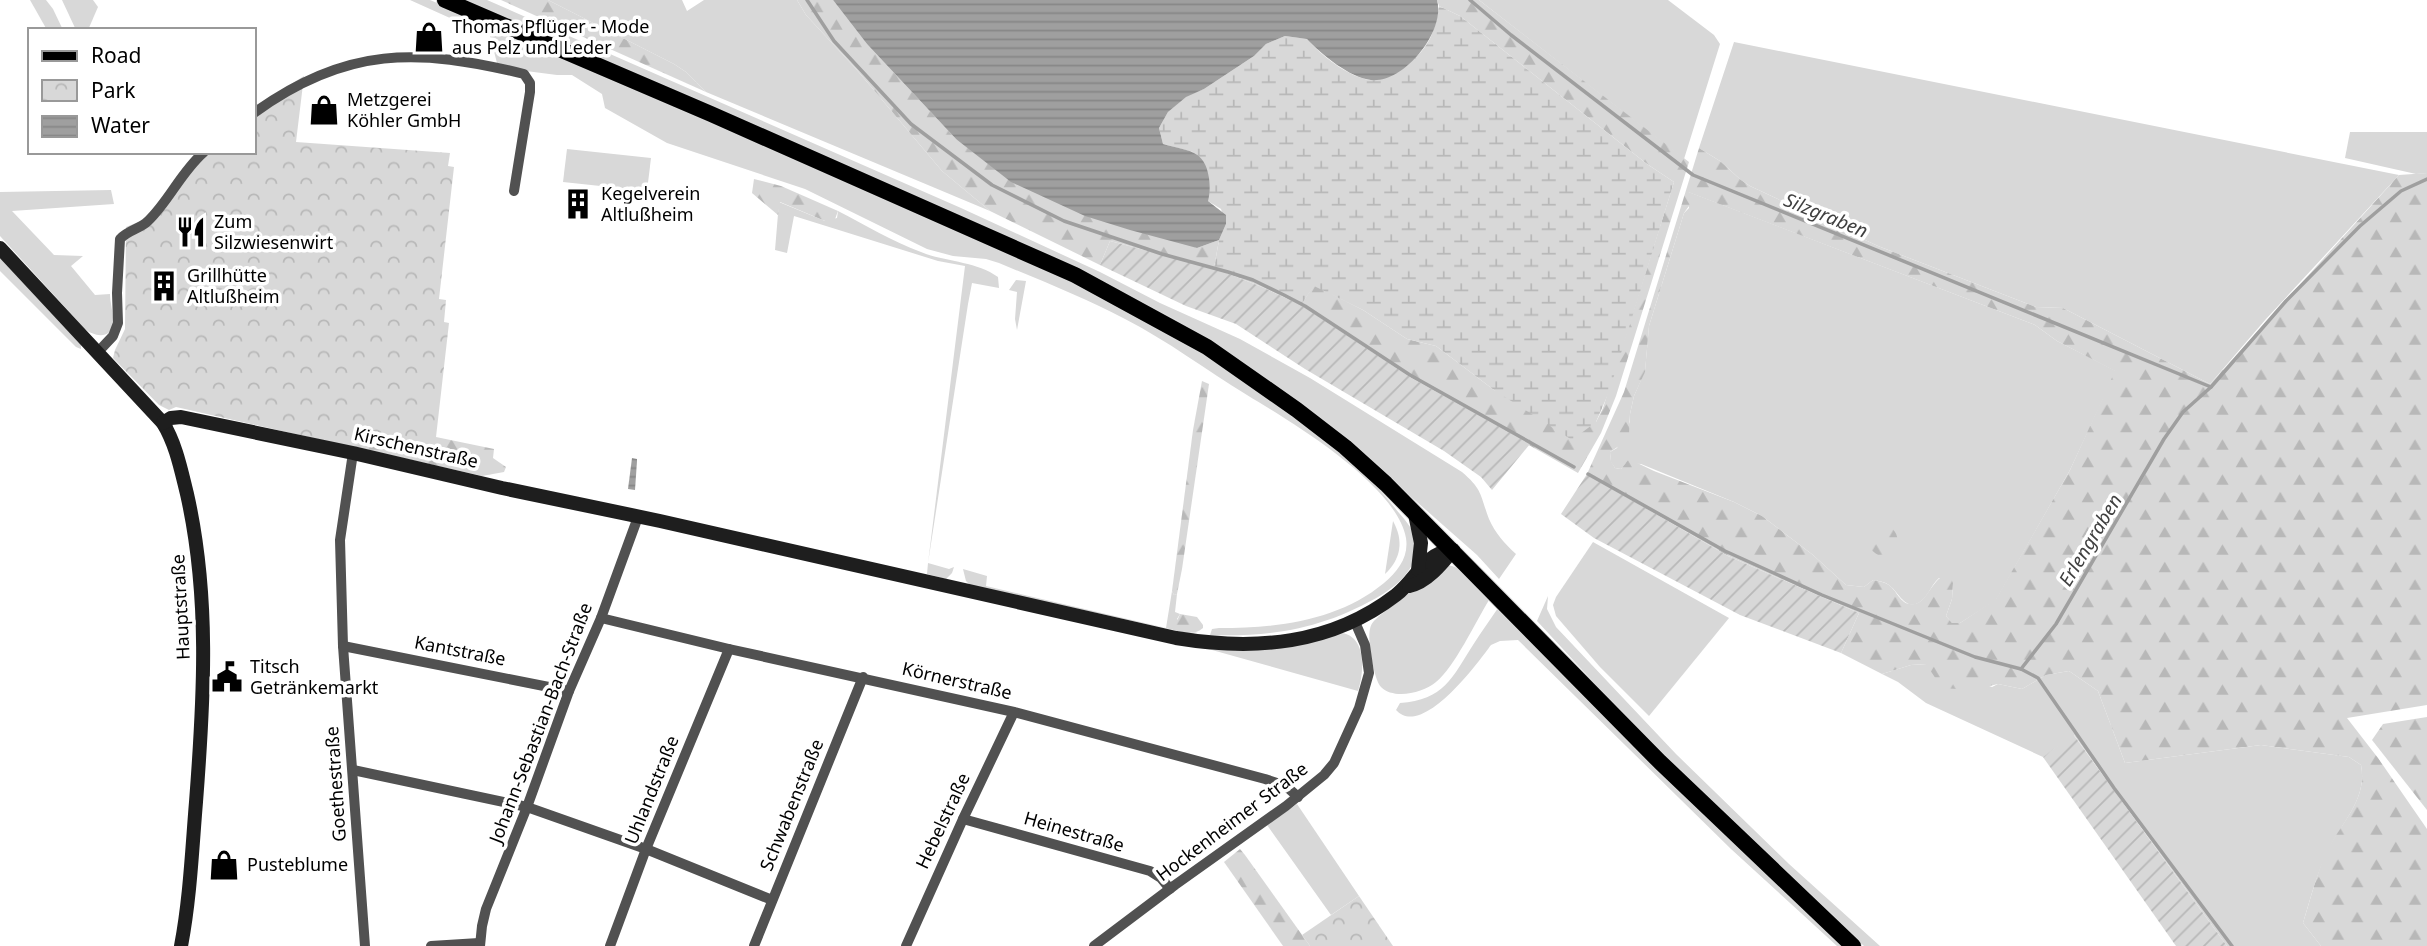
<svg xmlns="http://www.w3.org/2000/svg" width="2427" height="946" font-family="'Noto Sans',sans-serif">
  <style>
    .grass { fill: #d8d8d8 }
    .forest { fill: url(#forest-firs); fill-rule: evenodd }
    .wetland { fill: url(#wetland-marsh) }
    .park { fill: url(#park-crowns) }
    .garden { fill: url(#garden-furrows) }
    .water { fill: url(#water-rules) }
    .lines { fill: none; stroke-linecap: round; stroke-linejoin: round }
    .stream { stroke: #9f9f9f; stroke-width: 3.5 }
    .primary-casing { stroke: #dbdbdb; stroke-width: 18 }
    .street { stroke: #515151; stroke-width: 10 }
    .secondary { stroke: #1e1e1e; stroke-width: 14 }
    .primary { stroke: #000; stroke-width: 16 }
    .labels { text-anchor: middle; stroke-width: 7; stroke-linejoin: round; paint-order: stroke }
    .poi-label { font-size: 18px; fill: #000; stroke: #fff; text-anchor: start }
    .street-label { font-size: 18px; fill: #000; stroke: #fff }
    .water-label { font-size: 19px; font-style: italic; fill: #404040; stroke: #fff }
  </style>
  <defs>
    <pattern id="forest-firs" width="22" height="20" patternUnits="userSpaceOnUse" patternTransform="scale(1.75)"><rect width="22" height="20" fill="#d8d8d8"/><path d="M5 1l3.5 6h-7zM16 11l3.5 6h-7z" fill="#b8b8b8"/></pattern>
    <pattern id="wetland-marsh" width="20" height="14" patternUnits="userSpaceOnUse" patternTransform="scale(1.75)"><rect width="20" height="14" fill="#d8d8d8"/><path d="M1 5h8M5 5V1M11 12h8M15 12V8" fill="none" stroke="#b8b8b8"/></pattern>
    <pattern id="park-crowns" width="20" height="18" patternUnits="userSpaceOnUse" patternTransform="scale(1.75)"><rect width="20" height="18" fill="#d8d8d8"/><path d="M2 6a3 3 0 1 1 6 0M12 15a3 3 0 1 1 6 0" fill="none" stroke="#b8b8b8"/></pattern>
    <pattern id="garden-furrows" width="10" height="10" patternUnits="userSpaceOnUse" patternTransform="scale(1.75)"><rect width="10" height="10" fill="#d8d8d8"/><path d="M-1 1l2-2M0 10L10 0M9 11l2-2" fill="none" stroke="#b8b8b8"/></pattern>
    <pattern id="water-rules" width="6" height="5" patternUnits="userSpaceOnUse" patternTransform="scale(1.75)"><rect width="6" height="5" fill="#9f9f9f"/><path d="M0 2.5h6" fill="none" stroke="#878787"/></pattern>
  </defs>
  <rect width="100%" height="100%" fill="#fff"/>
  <!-- grass -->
  <g class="grass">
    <path d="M30 0H46L53 9 63 30H47Z"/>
    <path d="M62 0H93L98 7 88 30H76Z"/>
    <path d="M410 0H430L1009 250C1075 280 1140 313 1202 351 1228 366 1251 386 1276 403 1318 434 1362 466 1395 508 1402 517 1413 527 1415 539 1421 563 1402 582 1383 594 1326 628 1275 637 1210 635L1212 629 1219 628C1277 628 1338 621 1384 583 1398 571 1409 557 1406 538 1396 484 1291 422 1247 395 1206 370 1168 341 1125 319 1085 298 1042 281 999 263L986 259 953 256 927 249 805 189 667 143 605 108 602 94 572 75H557L526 71 497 63 490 36Z"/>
    <path d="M464 0H487L961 208 1100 272 1160 303 1240 339 1310 378 1462 472C1483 490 1480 495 1489 519 1495 533 1505 544 1516 554L1499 579 1477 555 1358 450 1178 321 1076 268Z"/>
    <path d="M548 0H682L687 11 704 0H797L806 15 856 69 942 171 990 211 706 92 686 72 674 64Z"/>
    <path d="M1479 0H1668L1714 35 1720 44 1684 159Z"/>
    <path d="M1734 42 2399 175 2266 319 2210 384 2063 308 2036 307 1878 246 1750 186 1741 180 1720 161 1699 148Z"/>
    <path d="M2350 132H2427V173L2416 174 2345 158Z"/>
    <path d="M567 149 651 158 647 191 563 182Z"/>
    <path d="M111 190 114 204 12 211 54 255 83 256 71 266 95 295 110 294C110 303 114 315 113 324 111 340 93 336 85 329L0 236V192Z"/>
    <path d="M1686 191 2035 325 2057 341 2116 371 2070 470 1996 600 1960 623H1952L1946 616 1952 599 1953 583 1939 578C1931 585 1929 595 1921 601 1906 613 1899 592 1889 585 1885 582 1879 581 1873 580L1864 587 1846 585 1813 555 1762 516 1734 502 1641 464 1626 463 1621 469 1615 468 1611 462 1610 452 1617 448 1630 422V414L1634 396 1645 371 1649 326 1684 213 1689 208Z"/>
    <path d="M779 202 825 221 837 218 838 211C865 225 892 241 921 252 945 262 976 261 998 277L999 288 972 283 968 304 928 563 949 569 954 567 952 573 946 579 927 574 928 563 965 266 938 261 794 216 787 253 775 250Z"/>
    <path d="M0 258 81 345V349L76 347 0 271Z"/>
    <path d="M1016 280 1026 281 1017 330 1015 319 1017 292 1009 290Z"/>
    <path d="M1393 521C1404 541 1401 559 1385 574Z"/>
    <path d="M1593 542 1729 618 1649 716 1600 667 1556 616 1553 605 1556 597Z"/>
    <path d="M1446 565C1465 566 1477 586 1489 600 1476 621 1454 668 1436 682 1423 693 1394 700 1381 687 1374 680 1367 639 1370 629 1371 623 1375 620 1379 616Z"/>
    <path d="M963 569 987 576 986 586 1166 628 1172 591 1174 595 1177 594 1175 612 1180 614 1177 619 1191 633 1198 632 1192 634 970 585 966 581Z"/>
    <path d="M1548 596 1547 609 1556 627 1676 754 1789 864 1880 946H1864L1792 882 1717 808 1635 727 1537 621Z"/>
    <path d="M1498 608 1848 946H1837L1731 849 1518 640 1500 641 1491 645C1477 664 1422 739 1396 710L1400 703C1444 700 1452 678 1473 645 1481 632 1490 620 1498 608Z"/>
    <path d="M1342 633C1367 637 1364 673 1358 691L1212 650H1250Z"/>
    <path d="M1927 664 1992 687 1998 684 2022 689 2046 675 2069 671 2098 691 2125 763 2261 745 2349 757 2361 765C2368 801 2339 824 2326 855 2316 876 2310 900 2303 923L2321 946H2227L2074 735 2043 757 1926 703 1898 682 1882 674 1911 665Z"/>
    <path d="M1297 804 1359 896 1331 915 1267 825Z"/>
  </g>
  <!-- forest -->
  <g class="forest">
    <path d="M501 0H548L674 64 686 72 706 92Z"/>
    <path d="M797 0H833L867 44 956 139 1197 248 1219 240 1214 268 1110 241 1100 265 990 211 942 171 856 69 806 15Z"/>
    <path d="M1437 0H1479L1689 162 1616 396 1601 433 1578 473 1410 377 1301 305 1314 285 1363 310 1407 339 1436 346 1494 390 1596 422 1603 408 1674 182 1647 164 1460 16 1439 6Z"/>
    <path d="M1699 148 1720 161 1741 180 1750 186 1878 246 2036 307 2063 308 2210 384 2399 175 2427 173V705L2347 718 2378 758 2427 829V946H2321L2303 923C2310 901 2316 876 2325 855 2339 824 2368 801 2361 765L2349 757 2261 745 2125 763 2098 691 2069 671 2046 675 2022 689 1998 684 1973 690 1942 688 1926 664 1911 665 1882 674 1841 653 1859 613 1728 556 1587 474 1624 392ZM1688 192 2035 325 2057 341 2115 371 2070 470 1996 599 1960 623H1952L1946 616 1952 599 1953 583 1951 579 1943 576C1930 583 1925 607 1910 604 1900 603 1897 591 1889 585 1884 582 1879 581 1873 580L1864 587 1846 585 1813 555 1762 516 1734 502 1654 471 1629 459 1621 469 1615 468 1611 461 1610 452 1625 442 1629 434 1630 414 1634 396 1645 372 1649 326 1684 213 1691 203Z"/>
    <path d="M754 179 781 186 838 211 834 222 825 221 780 202 778 215 752 193Z"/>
    <path d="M1202 381 1209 384 1182 569 1177 594 1174 595 1172 591 1193 430Z"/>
    <path d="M191 410 436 437 494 449 493 458 506 467 504 472 482 476Z"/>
    <path d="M1872 525C1877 525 1885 524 1890 527 1902 535 1898 550 1889 559 1874 556 1860 543 1867 527Z"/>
    <path d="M1180 614 1197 617 1203 625V628C1194 636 1184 632 1173 630Z"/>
    <path d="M2427 717V810L2372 740 2383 724Z"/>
    <path d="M1240 849 1245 855 1310 946H1283L1224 862Z"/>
  </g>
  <!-- wetland -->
  <path class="wetland" d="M1439 6 1460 16 1647 164 1674 182 1609 392 1596 422 1572 440 1494 390 1436 346 1407 339 1363 310 1314 286 1301 305 1262 287 1214 268 1219 240 1226 224 1221 209 1208 201 1193 152 1163 144 1159 128 1168 112 1186 96 1204 89 1254 56 1266 44 1285 36 1307 39C1321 55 1349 78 1371 80 1379 81 1389 76 1396 72 1425 54 1434 39 1439 6Z"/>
  <!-- park -->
  <g class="park">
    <path d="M304 76 296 142 450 153 448 166 454 167 439 299 446 300 444 322 449 323 436 437 354 447 176 407 169 410 159 405 113 358 115 350 125 329 126 227 146 219 205 152H254V107Z"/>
    <path d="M1359 896 1393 946H1310L1302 935Z"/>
  </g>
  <!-- garden -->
  <g class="garden">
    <path d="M1110 241 1214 268 1262 287 1301 305 1410 377 1530 444 1492 490 1481 477 1444 451 1305 369 1236 324 1186 306 1100 265Z"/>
    <path d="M1587 474 1728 556 1859 613 1841 653 1740 615 1594 538 1561 514Z"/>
    <path d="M2073 734 2227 946H2176L2043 757Z"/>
  </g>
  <!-- water -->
  <g class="water">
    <path d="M833 0H1437C1446 32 1403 84 1371 80 1350 78 1321 54 1307 39L1285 36 1266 44 1254 56 1204 89 1186 97 1168 112 1159 128 1163 144C1187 151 1205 149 1209 178 1210 187 1210 193 1208 201L1226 215V224L1219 240 1197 248 1130 230 1085 216 1011 182 956 139 867 44Z"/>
    <path d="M632 458 637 459V461L635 490 628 489Z"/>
  </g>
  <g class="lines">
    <!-- stream -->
    <g class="stream">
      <path d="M807 0 834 41 911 124 992 185 1064 221 1162 254 1228 272 1253 280 1284 295 1305 306 1410 375 1574 467"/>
      <path d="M1470 0 1511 35 1693 175 2211 387"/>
      <path d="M1588 474 1725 551 1822 595 1975 657 2021 669"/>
      <path d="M2232 946 2114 788 2038 678 2021 669 2056 624 2164 439 2183 412 2211 387 2286 301 2360 226 2401 191 2427 179"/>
    </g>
    <!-- primary casing -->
    <g class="primary-casing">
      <path id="primary" d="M445 0 711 114 1075 275 1207 347 1297 410 1345 447 1386 484 1660 762 1853 946"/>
    </g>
    <!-- street -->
    <g class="street">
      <path d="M254 113C346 46 418 48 524 74L530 83V92L514 191"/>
      <path d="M97 353 113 336 118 323 117 293 120 239C128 230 140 229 148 221 169 201 181 172 204 152"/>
      <path d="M353 453 340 540 343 646 365 946"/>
      <path d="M601 618 729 649 1014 712 1265 779 1286 786 1298 797"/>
      <path d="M343 646 569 691"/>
      <path d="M353 770 527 807 646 849 772 900"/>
      <path d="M963 819 1150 871 1161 878 1170 889"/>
      <path d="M431 946 479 943"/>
      <path d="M480 946 482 926 486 909 527 807 569 691 601 618 638 517"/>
      <path d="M610 946 646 849 729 649"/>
      <path d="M754 946 863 677"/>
      <path d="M906 946 963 819 1014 712"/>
      <path d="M1094 946 1175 885 1286 806 1324 775 1334 763 1359 708 1369 673 1365 645 1355 622"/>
    </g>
    <!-- secondary -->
    <g class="secondary">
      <path d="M0 248 163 423C176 444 181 470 187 494 210 596 204 698 196 802 192 850 190 899 181 946"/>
      <path d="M163 423 171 418 181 417 353 453 502 488 660 521 1176 638C1255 651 1331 645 1396 595 1418 578 1422 554 1453 550"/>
      <path d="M1415 514 1421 543 1418 570"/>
      <path d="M1409 586C1426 583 1442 564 1453 550"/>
    </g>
    <!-- primary -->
    <use href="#primary" class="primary"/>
  </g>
  <!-- icons -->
  <defs>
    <g id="shop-bare" transform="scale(2.415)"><path d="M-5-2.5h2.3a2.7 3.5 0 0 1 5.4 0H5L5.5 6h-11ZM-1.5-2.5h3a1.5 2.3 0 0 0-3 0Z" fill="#000" stroke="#fff" stroke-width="2.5" paint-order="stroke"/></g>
    <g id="building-bare" transform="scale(2.415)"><path d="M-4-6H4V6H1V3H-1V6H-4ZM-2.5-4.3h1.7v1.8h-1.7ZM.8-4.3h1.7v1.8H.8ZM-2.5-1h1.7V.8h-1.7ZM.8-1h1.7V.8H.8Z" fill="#000" stroke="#fff" stroke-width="2.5" paint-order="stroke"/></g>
    <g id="restaurant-bare" transform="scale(2.415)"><path d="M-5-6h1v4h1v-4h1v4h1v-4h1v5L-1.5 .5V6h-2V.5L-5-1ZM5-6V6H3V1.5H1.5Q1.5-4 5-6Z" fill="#000" stroke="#fff" stroke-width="2.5" paint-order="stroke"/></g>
    <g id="civic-bare" transform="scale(2.415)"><path d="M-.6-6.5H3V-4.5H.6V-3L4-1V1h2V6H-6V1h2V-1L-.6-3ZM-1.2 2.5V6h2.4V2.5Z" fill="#000" stroke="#fff" stroke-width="2.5" paint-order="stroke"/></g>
  </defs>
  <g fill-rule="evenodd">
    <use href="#shop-bare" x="429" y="37"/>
    <use href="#shop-bare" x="324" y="110"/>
    <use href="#building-bare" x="578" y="204"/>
    <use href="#restaurant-bare" x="191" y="232"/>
    <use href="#building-bare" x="164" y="286"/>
    <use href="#civic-bare" x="227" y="677"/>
    <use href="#shop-bare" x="224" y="865"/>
  </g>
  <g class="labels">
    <!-- poi labels -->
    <g class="poi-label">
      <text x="452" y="33">Thomas Pflüger - Mode<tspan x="452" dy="21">aus Pelz und Leder</tspan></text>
      <text x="347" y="106">Metzgerei<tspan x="347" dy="21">Köhler GmbH</tspan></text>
      <text x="601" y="200">Kegelverein<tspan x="601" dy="21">Altlußheim</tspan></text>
      <text x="214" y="228">Zum<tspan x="214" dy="21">Silzwiesenwirt</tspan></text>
      <text x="187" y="282">Grillhütte<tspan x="187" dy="21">Altlußheim</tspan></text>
      <text x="250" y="673">Titsch<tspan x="250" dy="21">Getränkemarkt</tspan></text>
      <text x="247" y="871">Pusteblume</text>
    </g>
    <!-- street labels -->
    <g class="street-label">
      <text transform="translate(416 448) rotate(13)" y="6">Kirschenstraße</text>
      <text transform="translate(181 607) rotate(-93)" y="6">Hauptstraße</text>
      <text transform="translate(460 651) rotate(11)" y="6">Kantstraße</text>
      <text transform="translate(957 681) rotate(13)" y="6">Körnerstraße</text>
      <text transform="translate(541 723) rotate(-69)" y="6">Johann-Sebastian-Bach-Straße</text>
      <text transform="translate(336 784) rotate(-94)" y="6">Goethestraße</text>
      <text transform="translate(652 790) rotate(-68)" y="6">Uhlandstraße</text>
      <text transform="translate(792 805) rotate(-68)" y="6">Schwabenstraße</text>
      <text transform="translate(943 821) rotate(-65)" y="6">Hebelstraße</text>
      <text transform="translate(1232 822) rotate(-37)" y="6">Hockenheimer Straße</text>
      <text transform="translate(1074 832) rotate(16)" y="6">Heinestraße</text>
    </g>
    <!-- water labels -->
    <g class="water-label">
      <text transform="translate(1826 215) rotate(22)" y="7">Silzgraben</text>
      <text transform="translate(2090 540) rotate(-59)" y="7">Erlengraben</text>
    </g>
  </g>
  <!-- legend -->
  <rect x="28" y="28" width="228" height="126" fill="#ffffff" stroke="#999999" stroke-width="2"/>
  <rect x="42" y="51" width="35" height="10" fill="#000000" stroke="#999999" stroke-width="2"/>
  <text x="91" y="63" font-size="21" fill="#000000">Road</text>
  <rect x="42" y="80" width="35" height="21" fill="url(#park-crowns)" stroke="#999999" stroke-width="2"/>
  <text x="91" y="98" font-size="21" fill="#000000">Park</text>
  <rect x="42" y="116" width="35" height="21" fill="url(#water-rules)" stroke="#999999" stroke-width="2"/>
  <text x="91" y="133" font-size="21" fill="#000000">Water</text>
</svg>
